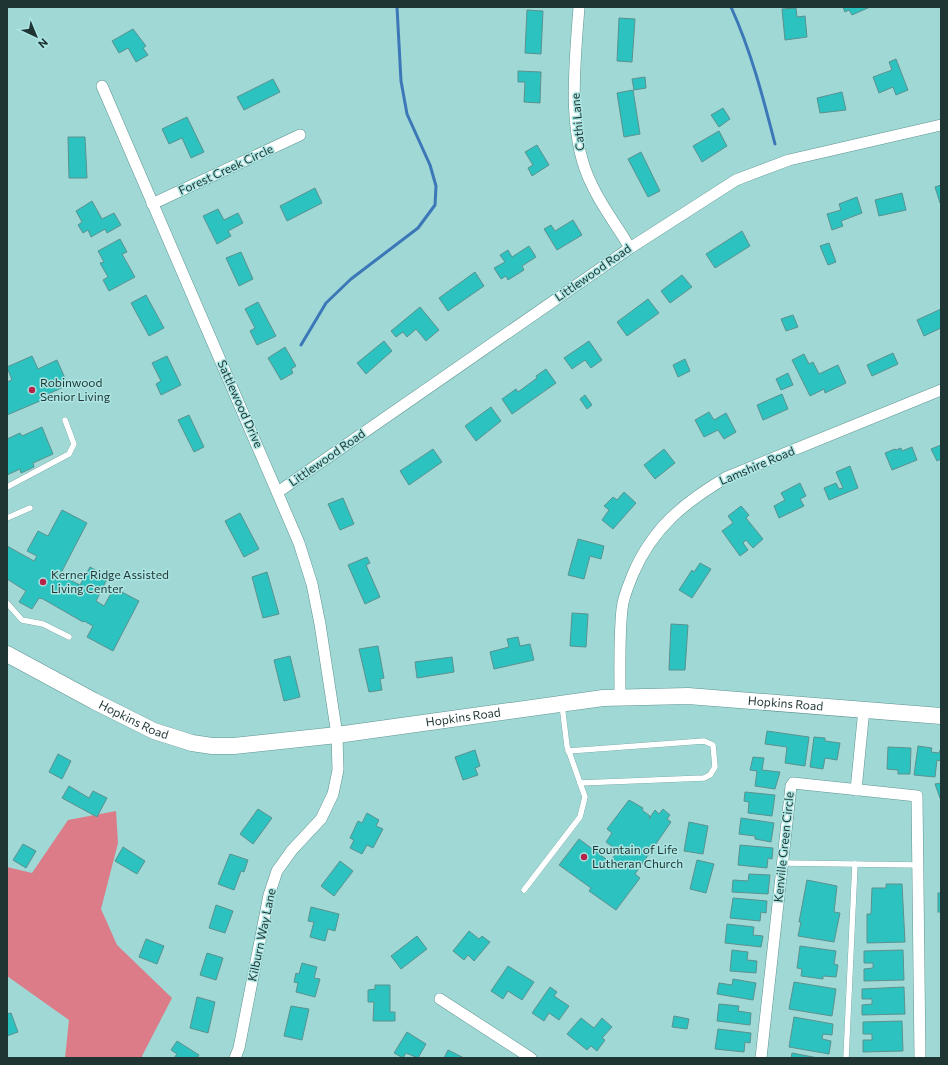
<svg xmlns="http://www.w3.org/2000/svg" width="948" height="1065" font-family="Commissioner,sans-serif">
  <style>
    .forest { fill: #db7c88 }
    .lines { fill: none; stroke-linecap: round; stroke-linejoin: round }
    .stream { stroke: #3c77b8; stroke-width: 3 }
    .building { fill: #2bc2bf; stroke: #5b9290 }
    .service-casing { stroke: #5e9592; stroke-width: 6 }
    .minor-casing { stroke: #5e9592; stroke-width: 12 }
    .secondary-casing { stroke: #5e9592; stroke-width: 17 }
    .service { stroke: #fff; stroke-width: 5.5 }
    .minor { stroke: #fff; stroke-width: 11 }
    .secondary { stroke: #fff; stroke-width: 16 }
    .poi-dot { fill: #b62449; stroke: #ace5e2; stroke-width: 1.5 }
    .labels { text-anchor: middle; stroke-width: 3; stroke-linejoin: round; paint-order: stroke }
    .street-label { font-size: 12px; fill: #1e3534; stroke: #ace5e2 }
    .poi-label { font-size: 12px; fill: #1e3534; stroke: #ace5e2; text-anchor: start }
  </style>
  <rect width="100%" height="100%" fill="#9fd8d5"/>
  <!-- forest -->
  <path class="forest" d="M116 811 118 843 101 909 117 945 172 998 142 1056 143 1058H65L69 1020 7 976V867L32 873 68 820Z"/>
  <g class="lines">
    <!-- stream -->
    <g class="stream">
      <path d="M731 7C751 51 763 97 775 144"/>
      <path d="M301 345 326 303 351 279 418 228 435 205 436 186 430 165 407 114 401 81 397 7"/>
    </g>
  </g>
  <!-- building -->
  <g class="building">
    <path d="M843 7H870L852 15 849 10 845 12Z"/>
    <path d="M796 8 797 17 805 16 807 37 785 40 782 9Z"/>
    <path d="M527 10 543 11 541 54 525 53Z"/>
    <path d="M619 18 635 19 632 62 617 61Z"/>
    <path d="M133 29 146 46 143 48 148 55 136 62 128 48 119 53 112 41Z"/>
    <path d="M896 59 908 90 896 95 893 87 879 93 873 77 892 70 889 62Z"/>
    <path d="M518 71 541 72 540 103 524 102 525 82H518Z"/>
    <path d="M645 77 646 88 634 90 632 79Z"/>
    <path d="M273 79 280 92 244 110 237 97Z"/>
    <path d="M633 90 640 134 624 137 617 93Z"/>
    <path d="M842 92 846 110 820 113 817 98Z"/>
    <path d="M723 108 730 119 719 127 711 115Z"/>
    <path d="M187 117 204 152 191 158 182 138 169 144 162 129Z"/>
    <path d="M719 131 727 146 702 162 693 146Z"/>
    <path d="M68 137H85L87 178H69Z"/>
    <path d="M537 145 549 165 532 176 528 168 533 165 525 152Z"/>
    <path d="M641 152 660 191 648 197 628 159Z"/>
    <path d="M941 185V203H940L935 187Z"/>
    <path d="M315 188 322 203 287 221 280 206Z"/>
    <path d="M902 193 906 210 879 216 875 200Z"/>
    <path d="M857 197 862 213 841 221 843 226 832 230 827 214 841 210 839 204Z"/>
    <path d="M92 201 102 219 114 213 121 225 107 233 105 229 91 237 88 230 83 233 78 225 82 222 76 211Z"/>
    <path d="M218 209 224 220 238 213 243 223 228 231 231 236 217 244 203 216Z"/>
    <path d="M573 220 582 235 557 250 544 229 551 225 555 231Z"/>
    <path d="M742 231 750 246 715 268 706 254Z"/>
    <path d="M120 239 127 252 122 254 135 277 109 291 103 280 108 277 100 263 104 262 98 251Z"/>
    <path d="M829 243 836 262 828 265 820 246Z"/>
    <path d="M529 246 536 257 522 266 524 270 508 280 506 276 501 279 494 268 505 262 500 255 508 250 512 257Z"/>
    <path d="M241 252 253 279 239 286 226 258Z"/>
    <path d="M475 272 484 286 448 311 439 298Z"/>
    <path d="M682 275 692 287 670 303 661 291Z"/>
    <path d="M146 295 164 328 149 336 131 303Z"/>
    <path d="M648 299 659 313 627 336 617 322Z"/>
    <path d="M258 302 276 336 257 345 250 331 255 328 245 309Z"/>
    <path d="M420 307 439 330 426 341 416 329 407 337 403 332 396 337 391 331Z"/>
    <path d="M941 309V328L924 336 917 320Z"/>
    <path d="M793 315 798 327 786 331 781 319Z"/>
    <path d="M384 341 392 351 366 374 357 363Z"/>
    <path d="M589 341 602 360 591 368 585 360 572 369 564 358Z"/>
    <path d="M285 347 296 366 291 369 293 373 281 380 268 358Z"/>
    <path d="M893 353 898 364 872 376 867 365Z"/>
    <path d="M804 354 809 364 813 362 819 374 838 365 846 383 825 393 824 389 810 396 792 360Z"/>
    <path d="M32 356 38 369 57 360 68 385 46 395 47 398 7 415V382L12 380 7 367Z"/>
    <path d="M167 356 181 385 161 395 156 384 161 381 152 363Z"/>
    <path d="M685 359 690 371 678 377 673 365Z"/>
    <path d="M546 369 556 383 512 414 502 399 516 389 518 392 537 378 536 376Z"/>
    <path d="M788 373 793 385 781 390 776 379Z"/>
    <path d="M782 394 788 409 763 420 757 405Z"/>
    <path d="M585 395 592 405 587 409 580 399Z"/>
    <path d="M491 407 501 421 476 441 465 426Z"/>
    <path d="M709 412 714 420 726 413 736 432 724 439 718 430 704 437 695 420Z"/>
    <path d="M189 415 204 447 194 452 178 420Z"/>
    <path d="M42 427 53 454 33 463 34 467 21 473 20 469 7 475V439L20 433 22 436Z"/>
    <path d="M941 445V459L937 461 931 449Z"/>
    <path d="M912 447 917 460 892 470 885 453 895 449 896 450 901 448 902 451Z"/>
    <path d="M433 449 442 462 409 485 400 471Z"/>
    <path d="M664 449 675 463 655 479 644 465Z"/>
    <path d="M850 466 858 488 829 500 824 488 836 483 839 489 843 488 836 472Z"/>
    <path d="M800 483 806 496 800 499 804 506 779 518 774 506 785 500 781 493Z"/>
    <path d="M624 492 636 503 613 529 602 520 609 510 604 506 613 497 617 500Z"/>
    <path d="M343 498 354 524 340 530 328 504Z"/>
    <path d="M741 506 749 515 746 518 763 539 753 548 746 540 743 543 748 550 740 556 722 531 733 523 728 516Z"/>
    <path d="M62 510 87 523 60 575 80 585 90 567 108 577 96 601 104 606 114 588 139 601 113 651 87 637 93 626 84 621 83 622 43 599 39 598 32 609 19 602 26 591 7 579V546L34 561 37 556 27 551 38 531 48 536Z"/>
    <path d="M240 513 259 549 244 557 225 521Z"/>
    <path d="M578 539 604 546 601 559 590 556 584 579 568 575Z"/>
    <path d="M367 557 370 563 366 565 380 597 365 604 348 565Z"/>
    <path d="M700 563 711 569 692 598 679 590 692 570 694 572Z"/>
    <path d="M267 572 279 614 263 618 252 577Z"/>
    <path d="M572 613 588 614 586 647 570 646Z"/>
    <path d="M671 624 688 625 685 670H669Z"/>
    <path d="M518 637 520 646 530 644 534 660 494 669 490 652 509 647 507 639Z"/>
    <path d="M378 646 384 678 380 679 382 690 369 692 359 649Z"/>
    <path d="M290 656 300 697 284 701 274 660Z"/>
    <path d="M452 657 454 672 417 678 415 662Z"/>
    <path d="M767 731 809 737 805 766 785 763 787 747 765 744Z"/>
    <path d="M814 737 825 738V741L840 743 837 760 825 758 823 769 810 767Z"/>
    <path d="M918 746 932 748 931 752 939 753 941 748V761L937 760 935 777 914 775Z"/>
    <path d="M888 747 911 748 910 774H898V770L887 769Z"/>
    <path d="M475 750 480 766 475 768 478 775 463 780 455 757Z"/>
    <path d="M58 754 71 761 62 779 49 772Z"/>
    <path d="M753 757 764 758 762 770 780 772 775 789 755 786 757 771 750 770Z"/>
    <path d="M941 783V801L935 784Z"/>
    <path d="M69 786 89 798 93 791 107 798 97 817 62 798Z"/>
    <path d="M745 792 775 795 772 816 748 813 749 802 744 801Z"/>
    <path d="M629 800 643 808 642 810 650 816 649 819 655 810 659 814 663 809 670 815 667 819 671 822 635 874 640 878 616 910 589 891 591 888 559 865 579 839 610 862 618 851 606 842 612 833 607 829Z"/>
    <path d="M258 809 272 818 253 844 240 834Z"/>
    <path d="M367 813 379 820 376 826 383 829 373 848 367 845 362 854 350 848 354 840 350 838 358 821 362 823Z"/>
    <path d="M741 818 774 823 771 842 755 839V836L739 834Z"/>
    <path d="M689 822 708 826 703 854 684 851Z"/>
    <path d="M23 844 36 851 26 868 13 860Z"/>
    <path d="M740 845 773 848 772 859 768 858 767 868 738 865Z"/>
    <path d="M123 847 145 861 137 874 115 861Z"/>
    <path d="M230 854 248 860 244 872 241 871 234 890 218 884Z"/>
    <path d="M697 860 714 864 706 893 690 889Z"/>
    <path d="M340 861 353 871 334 896 321 886Z"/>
    <path d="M749 874 770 875 768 894 732 892 733 880 748 881Z"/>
    <path d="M807 880 837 886 834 912 840 913 834 942 798 936 801 922H799Z"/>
    <path d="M886 884H902L905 942 867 943V914H871L872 888H886Z"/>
    <rect x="938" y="893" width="3" height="19"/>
    <path d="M733 898 767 901 766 913 761 912 760 921 730 918Z"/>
    <path d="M216 905 233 911 225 933 209 928Z"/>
    <path d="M311 907 339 914 335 931 328 929 325 941 310 937 314 922 308 921Z"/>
    <path d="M727 924 754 927 753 935 763 936 761 947 725 943Z"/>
    <path d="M469 931 479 939 482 936 490 942 474 961 468 955 464 960 453 951Z"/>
    <path d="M417 936 427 949 401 969 391 956Z"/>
    <path d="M146 939 164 946 157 964 139 957Z"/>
    <path d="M800 946 836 951 834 964 838 965 836 977 823 976V979L801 976 802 969 797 968Z"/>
    <path d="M732 950 748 952 747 960 757 961 756 973 730 971Z"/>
    <path d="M903 950 904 980 864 981V969L873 968V963H864V951Z"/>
    <path d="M207 953 223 958 216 980 200 975Z"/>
    <path d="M302 963 317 967 314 978 320 979 315 997 296 992 298 983 294 982 296 973 299 974Z"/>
    <path d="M508 966 534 982 522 1000 508 991 503 999 491 991Z"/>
    <path d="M733 979 756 983 753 1000 717 994 719 983 732 985Z"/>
    <path d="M794 982 836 989 832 1016 789 1009Z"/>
    <path d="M375 985H390V1012H395V1021H373L374 1002H368V990L375 989Z"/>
    <path d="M550 987 557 992 554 996 569 1006 559 1020 549 1013 544 1021 532 1013Z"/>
    <path d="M904 987 905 1014 862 1015V1005L872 1004V999H862V989Z"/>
    <path d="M197 997 215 1002 208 1033 190 1028Z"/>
    <path d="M719 1004 739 1006 738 1011 751 1013 750 1025 717 1021Z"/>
    <path d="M291 1006 309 1009 302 1040 284 1036Z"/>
    <path d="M11 1013 18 1032 7 1036V1014Z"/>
    <path d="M674 1016 689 1019 687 1029 672 1027Z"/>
    <path d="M794 1017 833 1024 832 1035 823 1034 822 1039 831 1041 829 1054 789 1047Z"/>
    <path d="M581 1018 594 1028 602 1018 612 1027 602 1038 605 1040 597 1051 591 1046 587 1050 567 1034Z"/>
    <path d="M902 1021 903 1051 863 1052V1040H872V1034H863V1022Z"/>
    <path d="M718 1029 751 1033 750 1043 745 1042 744 1052 715 1049Z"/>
    <path d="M407 1032 426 1044 418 1058 406 1053 403 1058 394 1053Z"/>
    <path d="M177 1041 199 1055 197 1058H174L177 1054 171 1050Z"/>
    <path d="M448 1050 464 1058H444Z"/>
    <path d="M792 1053 818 1058H791Z"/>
  </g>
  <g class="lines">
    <!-- service casing -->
    <g class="service-casing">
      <g id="service">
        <path d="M7 487 69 454 74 444 65 420"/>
        <path d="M7 518 30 508"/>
        <path d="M7 603 22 620 43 624 69 637"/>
        <path d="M568 751 704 741 713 745 715 767 710 775 704 778 580 783"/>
        <path d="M783 863 919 865"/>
        <path d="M524 890 580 817 585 797 567 746 562 705"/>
        <path d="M846 1058 855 864"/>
      </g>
    </g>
    <!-- minor casing -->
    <g class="minor-casing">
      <g id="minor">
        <path d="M579 7C575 62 566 135 592 185 602 207 618 227 630 248"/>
        <path d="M102 86 299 543 312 584 320 624 337 735 338 770 333 794 321 819 292 850 277 871 269 895 239 1048 235 1058"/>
        <path d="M152 204 300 135"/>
        <path d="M278 492 630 248 736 180 789 160 941 125"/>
        <path d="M620 698C620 668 619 638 622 609 623 597 629 584 633 574 653 527 685 502 727 477L941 390"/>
        <path d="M856 790 864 709"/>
        <path d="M440 999 531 1058"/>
        <path d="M761 1058 791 786 793 783 917 796 920 1058"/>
      </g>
    </g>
    <!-- secondary casing -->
    <g class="secondary-casing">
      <g id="secondary">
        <path id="s1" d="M7 654 94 701 154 731 192 743 212 746H234L337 735 603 698 688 696 941 716"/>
      </g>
    </g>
    <!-- service -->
    <use href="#service" class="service"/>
    <!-- minor -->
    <use href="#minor" class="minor"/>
    <!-- secondary -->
    <use href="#secondary" class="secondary"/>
  </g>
  <!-- markers -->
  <g class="poi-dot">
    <circle cx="32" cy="390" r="4"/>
    <circle cx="43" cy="582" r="4"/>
    <circle cx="584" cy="857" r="4"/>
  </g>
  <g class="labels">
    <!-- street labels -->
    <g class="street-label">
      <text transform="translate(578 122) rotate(-95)" y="4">Cathi Lane</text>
      <text transform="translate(226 170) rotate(-25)" y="4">Forest Creek Circle</text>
      <text transform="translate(593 273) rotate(-35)" y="4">Littlewood Road</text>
      <text transform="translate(240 404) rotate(66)" y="4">Sattlewood Drive</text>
      <text transform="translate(327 458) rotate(-35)" y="4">Littlewood Road</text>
      <text transform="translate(757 466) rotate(-23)" y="4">Lamshire Road</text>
      <text dy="4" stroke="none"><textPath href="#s1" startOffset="803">Hopkins Road</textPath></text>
      <text dy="4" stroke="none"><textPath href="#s1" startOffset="479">Hopkins Road</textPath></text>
      <text dy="4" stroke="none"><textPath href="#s1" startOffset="143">Hopkins Road</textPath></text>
      <text transform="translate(784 847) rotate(-84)" y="4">Kenville Green Circle</text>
      <text transform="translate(262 935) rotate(-78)" y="4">Kilburn Way Lane</text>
    </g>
    <!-- poi labels -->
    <g class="poi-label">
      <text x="40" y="387">Robinwood<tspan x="40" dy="14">Senior Living</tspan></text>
      <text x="51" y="579">Kerner Ridge Assisted<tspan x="51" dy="14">Living Center</tspan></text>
      <text x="592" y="854">Fountain of Life<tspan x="592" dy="14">Lutheran Church</tspan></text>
    </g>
  </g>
  <!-- border -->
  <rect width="948" height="1065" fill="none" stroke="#1e3534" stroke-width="16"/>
  <!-- north arrow -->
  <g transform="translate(36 36) rotate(136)" stroke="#ace5e2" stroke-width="3" paint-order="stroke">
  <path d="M0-3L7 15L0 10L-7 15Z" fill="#1e3534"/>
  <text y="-6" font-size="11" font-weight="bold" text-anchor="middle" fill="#1e3534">N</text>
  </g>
</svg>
